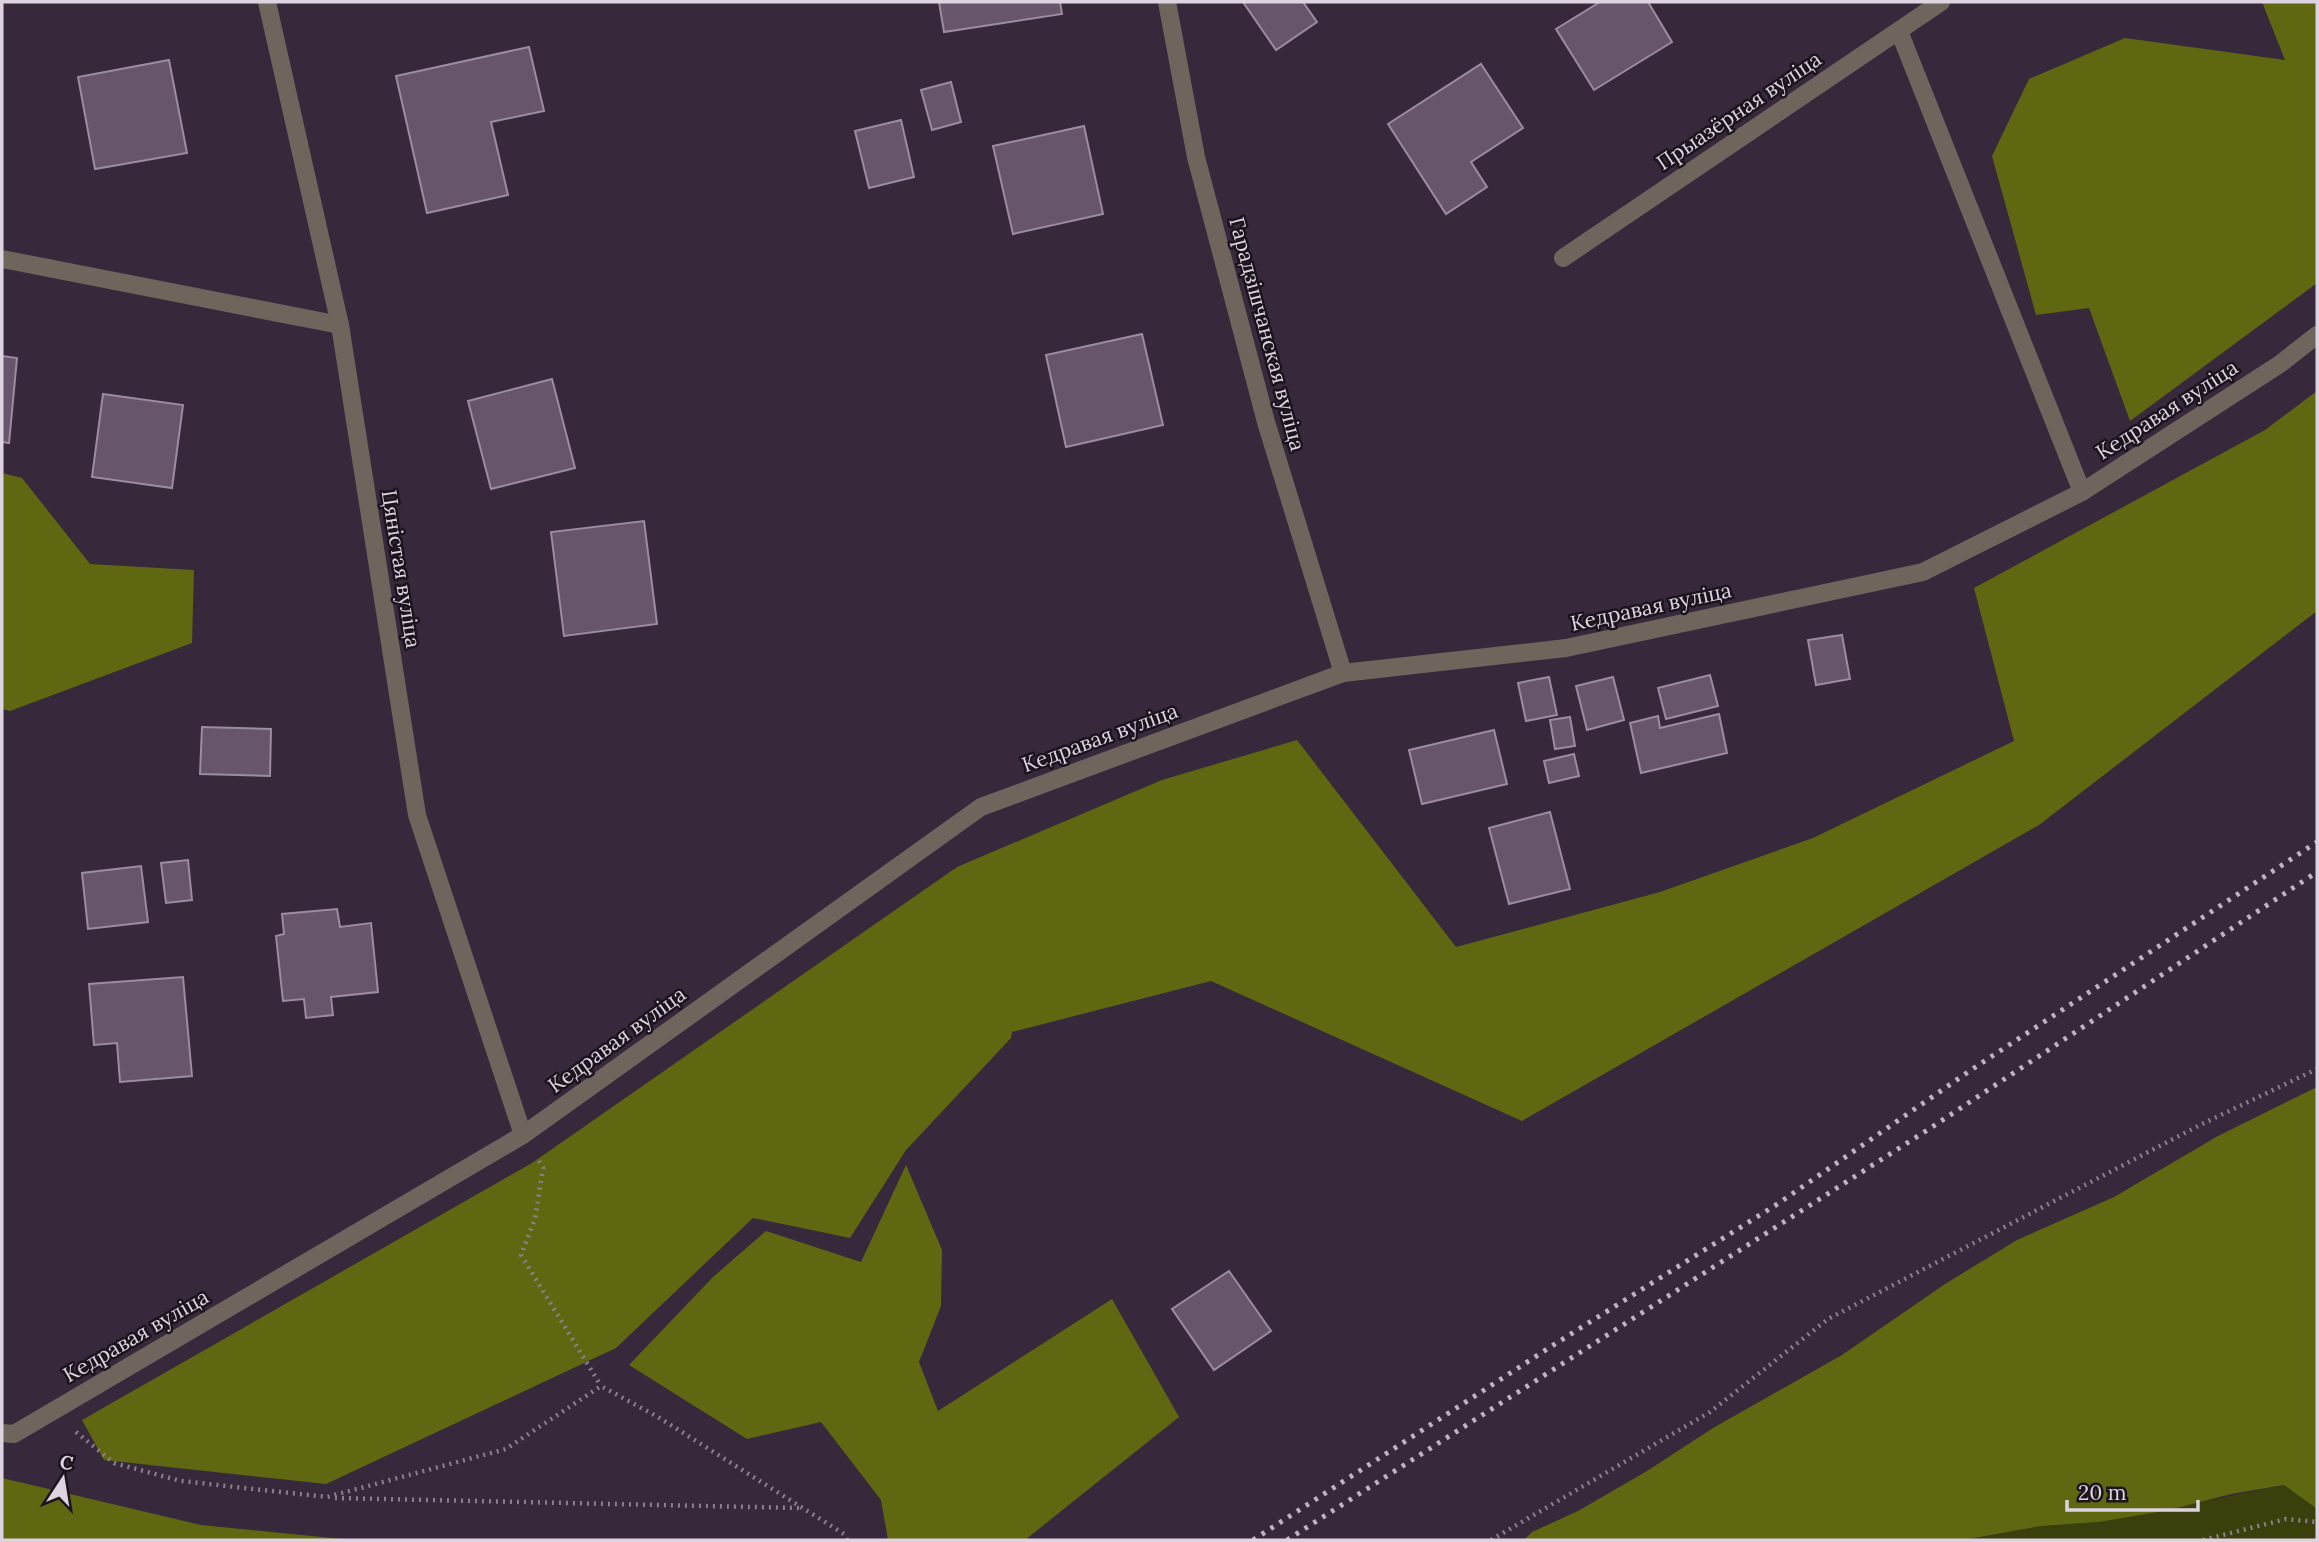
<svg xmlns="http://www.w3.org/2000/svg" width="2319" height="1542" font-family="Lora,serif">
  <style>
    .green { fill: #3b3f0c }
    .forest { fill: #606711 }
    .building { fill: #67556b; stroke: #9e8aa2; stroke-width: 2 }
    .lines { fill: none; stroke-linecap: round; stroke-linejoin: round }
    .path { stroke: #8c7f8f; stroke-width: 4.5; stroke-dasharray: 2 5; stroke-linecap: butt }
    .service { stroke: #6f655c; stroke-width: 18 }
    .minor { stroke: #6f655c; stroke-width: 18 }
    .rail { stroke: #c0b4c2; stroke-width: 5; stroke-dasharray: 3.5 7; stroke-linecap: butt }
    .labels { text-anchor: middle; stroke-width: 5; stroke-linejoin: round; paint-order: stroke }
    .street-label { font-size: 21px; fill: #ded3e0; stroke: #1b141d }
  </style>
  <rect width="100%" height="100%" fill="#38283c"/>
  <!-- green -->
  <path class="green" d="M2284 1485 2317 1509V1540H1963L2041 1526 2100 1522Z"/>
  <!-- forest -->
  <g class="forest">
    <path d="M2262 2H2317V283L2130 421 2089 308 2036 315 1992 156 2029 79 2125 38 2285 60Z"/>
    <path d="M2317 391V611L2039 825 1522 1121 1211 981 1012 1032 1011 1038 906 1150 850 1238 753 1218 616 1348 326 1484 104 1460 82 1420 532 1163 957 867 1162 780 1297 740 1456 947 1660 892 1813 838 2014 741 1974 588 2265 430Z"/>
    <path d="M2 473 22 478 90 564 194 570 192 643 10 711 2 709Z"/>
    <path d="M2317 1087V1509L2284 1485 2231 1494 2169 1510 2099 1522 2041 1526 1963 1540H1524L1532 1532 1578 1511 1647 1471 1713 1428 1842 1355 1945 1284 2017 1240 2114 1197 2218 1136Z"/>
    <path d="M906 1165 942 1250 941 1306 919 1362 938 1411 1112 1299 1179 1417 1025 1540H888L881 1500 821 1422 747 1439 629 1365 713 1277 766 1231 861 1262Z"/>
    <path d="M2 1478 201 1525 352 1540H2Z"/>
  </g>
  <!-- building -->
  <g class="building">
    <path d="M939 2H1060L1062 14 944 32Z"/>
    <path d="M1243 2H1303L1317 22 1276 50Z"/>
    <path d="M1600 2H1648L1672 42 1594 90 1556 29Z"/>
    <path d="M529 47 544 111 491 122 508 195 427 213 396 76Z"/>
    <path d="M169 60 187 153 95 169 78 77Z"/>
    <path d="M1481 64 1523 128 1471 162 1487 187 1446 214 1388 124Z"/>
    <path d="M951 82 961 122 932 130 921 90Z"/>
    <path d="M901 120 914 177 869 188 855 131Z"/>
    <path d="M1084 126 1103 214 1013 234 993 146Z"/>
    <path d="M1142 334 1163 425 1066 447 1046 355Z"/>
    <path d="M2 356 17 358 9 443 2 442Z"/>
    <path d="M552 379 575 468 491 489 468 401Z"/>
    <path d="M103 394 183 405 172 488 92 477Z"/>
    <path d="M644 521 657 624 564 636 551 532Z"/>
    <path d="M1842 635 1850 679 1816 685 1808 640Z"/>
    <path d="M1710 675 1718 706 1666 719 1658 688Z"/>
    <path d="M1549 677 1557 715 1526 721 1518 683Z"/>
    <path d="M1613 677 1624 720 1587 730 1576 686Z"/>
    <path d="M1719 714 1727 753 1641 773 1630 723 1658 716 1660 728Z"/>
    <path d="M1570 717 1575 746 1555 749 1550 720Z"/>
    <path d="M202 727 271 729 270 776 200 774Z"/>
    <path d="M1494 730 1507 784 1422 804 1409 750Z"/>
    <path d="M1574 754 1579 776 1549 783 1544 761Z"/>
    <path d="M1550 812 1570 889 1509 904 1489 828Z"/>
    <path d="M188 860 192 900 166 903 161 863Z"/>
    <path d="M141 866 148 922 88 929 82 873Z"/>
    <path d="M337 909 340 927 371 923 378 992 331 997 333 1015 306 1018 304 999 283 1001 276 936 284 934 282 914Z"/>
    <path d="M183 977 192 1076 120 1082 117 1043 94 1045 89 984Z"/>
    <path d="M1229 1271 1271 1331 1214 1370 1172 1309Z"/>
  </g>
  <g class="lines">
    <!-- path -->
    <g class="path">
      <path d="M539 1161 543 1168 535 1219 521 1255 601 1386"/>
      <path d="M76 1432 114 1463 181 1481 327 1497 506 1449 601 1386 658 1417 844 1534 847 1540"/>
      <path d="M335 1498 799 1508"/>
      <path d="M1491 1540 1710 1412 1828 1319 2202 1124 2317 1069"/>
      <path d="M2203 1540 2286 1519 2317 1522"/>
    </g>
    <!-- service -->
    <g class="service">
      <path d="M1899 31 2082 492"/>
      <path d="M2 259 340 325"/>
    </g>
    <!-- minor -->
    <g class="minor">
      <path d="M267 2 340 325 417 815 523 1135"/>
      <path d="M1167 2 1196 157 1266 422 1343 673"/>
      <path d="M1563 258 1941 2"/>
      <path d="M2 1433 14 1434 523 1135 981 807 1343 673 1566 648 1923 572 2082 492 2280 364 2317 335"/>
    </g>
    <!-- rail -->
    <g class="rail">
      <path d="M1253 1540 1555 1344 1779 1203 1971 1070 2317 842"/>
      <path d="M1287 1540 1929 1129 2317 872"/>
    </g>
  </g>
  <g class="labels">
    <!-- street labels -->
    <g class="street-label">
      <text transform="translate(1739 111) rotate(-34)" y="7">Прыазёрная вуліца</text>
      <text transform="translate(1267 334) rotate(75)" y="7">Гарадзішчанская вуліца</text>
      <text transform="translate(2167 410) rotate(-33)" y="7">Кедравая вуліца</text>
      <text transform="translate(401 569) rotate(81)" y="7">Цяністая вуліца</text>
      <text transform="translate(1651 607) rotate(-12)" y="7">Кедравая вуліца</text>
      <text transform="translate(1100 738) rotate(-20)" y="7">Кедравая вуліца</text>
      <text transform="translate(617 1040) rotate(-36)" y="7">Кедравая вуліца</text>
      <text transform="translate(136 1336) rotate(-30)" y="7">Кедравая вуліца</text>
    </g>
  </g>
  <!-- border -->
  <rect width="2319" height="1542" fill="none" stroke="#ded3e0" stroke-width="7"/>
  <!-- north arrow -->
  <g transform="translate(63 1479) rotate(12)" stroke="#1b141d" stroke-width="5" paint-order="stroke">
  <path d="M0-5L12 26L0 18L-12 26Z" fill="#ded3e0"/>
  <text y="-10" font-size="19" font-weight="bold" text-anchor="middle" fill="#ded3e0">С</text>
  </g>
  <!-- scale -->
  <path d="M2067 1500v10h131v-10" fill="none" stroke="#ded3e0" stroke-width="3.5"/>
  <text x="2078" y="1500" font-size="21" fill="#ded3e0" stroke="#1b141d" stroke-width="5" paint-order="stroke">20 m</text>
</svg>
